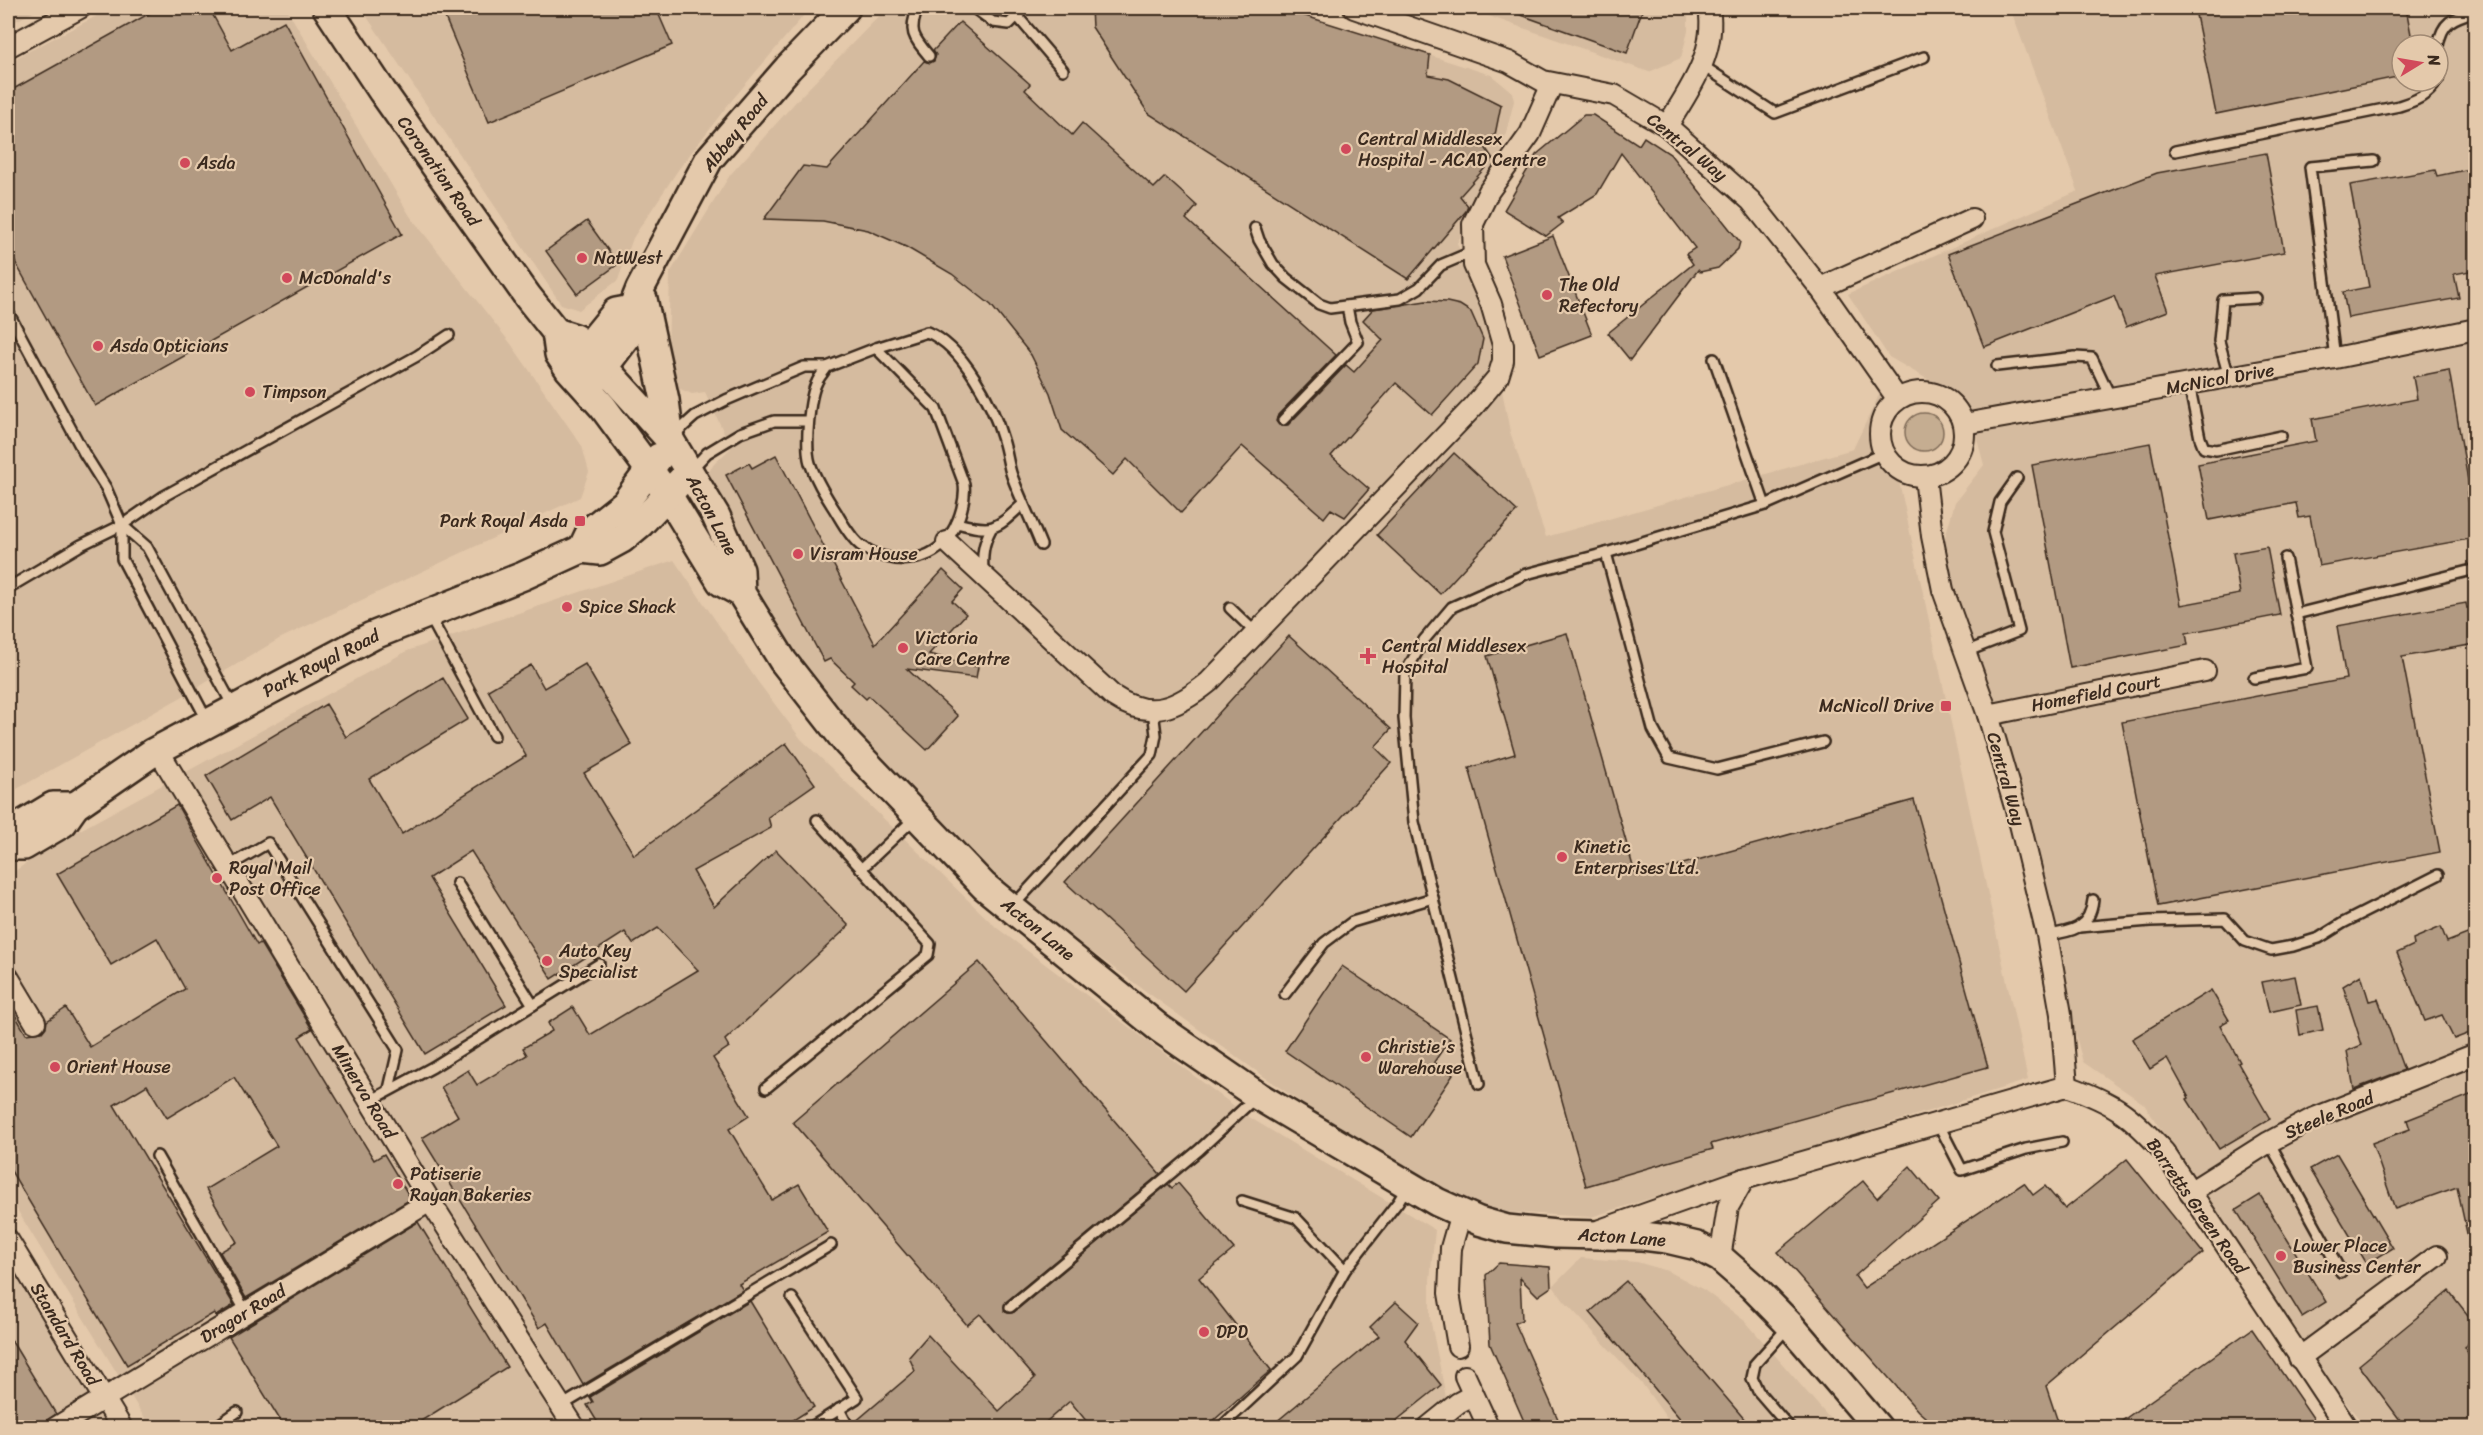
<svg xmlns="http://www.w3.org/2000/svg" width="2483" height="1435" font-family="Sriracha,sans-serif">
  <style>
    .built { fill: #d5bb9f; fill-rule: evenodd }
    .green { fill: #c5ad91; stroke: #806c58; stroke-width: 1.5 }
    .building { fill: #b29a82; stroke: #3b2a1e; stroke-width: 1.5 }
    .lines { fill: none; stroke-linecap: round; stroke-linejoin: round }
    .lane-casing { stroke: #3b2a1e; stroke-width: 14 }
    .street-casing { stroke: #3b2a1e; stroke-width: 24 }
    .secondary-casing { stroke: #3b2a1e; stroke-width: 32 }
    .lane { stroke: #e4c9ab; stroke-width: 9 }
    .street { stroke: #e4c9ab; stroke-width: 20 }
    .secondary { stroke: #e4c9ab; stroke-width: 27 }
    .poi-dot { fill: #d1495b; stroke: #e4c9ab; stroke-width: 2 }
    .labels { text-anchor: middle; stroke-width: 4.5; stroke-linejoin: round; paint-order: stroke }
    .street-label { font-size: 18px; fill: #3b2a1e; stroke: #e4c9ab }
    .poi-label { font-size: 18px; fill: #3b2a1e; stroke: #e4c9ab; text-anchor: start }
  </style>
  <rect width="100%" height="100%" fill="#e4c9ab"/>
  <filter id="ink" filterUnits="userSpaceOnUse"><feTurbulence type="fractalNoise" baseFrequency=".0167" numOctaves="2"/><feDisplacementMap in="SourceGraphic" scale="12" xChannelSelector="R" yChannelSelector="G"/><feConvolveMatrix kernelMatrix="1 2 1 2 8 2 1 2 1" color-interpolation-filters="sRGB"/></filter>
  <g filter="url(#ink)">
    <!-- built -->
    <g class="built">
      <path d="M8 8H41L8 25Z"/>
      <path d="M112 8H286L410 216 511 344 582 446 589 472 580 497 279 639 185 695 8 794V62Z"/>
      <path d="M361 8H810L727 106 678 170 633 238 618 280 579 310 561 304Z"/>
      <path d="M887 8H1282L1491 75 1512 92 1514 101 1497 169 1457 243 1492 338 1510 432 1546 537 1853 449 1880 393 2028 1080 1591 1217 1455 1209 1266 1078 1021 901 844 717 753 595 708 473 714 464 731 448 705 392 692 394 678 388 668 353 670 273 730 175 801 96Z"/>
      <path d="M1466 8H1688V31L1681 58 1649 72Z"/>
      <path d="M2010 8H2475V1427H2366L2318 1369 2144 1104 2083 1062 1942 548 1955 502 1984 465 1967 402 1889 357 1848 294 2078 191ZM2402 45H2438V81H2402Z"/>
      <path d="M674 560 758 682 801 739 997 928 1249 1117 1435 1230 1430 1280V1318L1446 1397 1408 1428 150 1427 8 1195V876L49 847 407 651Z"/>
      <path d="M8 1257 117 1427H8Z"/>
      <path d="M1581 1258 1637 1262 1668 1271 1704 1290 1746 1322 1837 1427H1673L1643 1385 1564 1301 1553 1286Z"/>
    </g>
    <!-- green -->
    <circle class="green" cx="1924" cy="432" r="19"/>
    <!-- building -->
    <g class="building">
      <path d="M159 8H209L232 50 284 21 402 234 95 406 8 249V92Z"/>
      <path d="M441 8H656L672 45 489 122Z"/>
      <path d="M1091 8H1280L1430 55 1428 75 1449 79 1501 105 1495 135 1480 140 1493 159 1460 196 1468 206 1466 211 1408 279 1148 113 1092 27Z"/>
      <path d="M1507 8H1643L1627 53 1507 10Z"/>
      <path d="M2233 8H2406L2413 45H2402V76L2216 114 2196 15Z"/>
      <path d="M960 22 1030 84 1025 90 1072 135 1082 123 1154 188 1165 177 1197 206 1186 219 1336 355 1278 415 1276 421 1279 425H1288L1346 365 1354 372 1383 340 1363 320 1373 309 1426 301 1447 302 1460 305 1471 312 1483 339 1478 364 1432 415 1396 383 1331 456 1369 489 1345 517 1331 509 1324 518 1242 446 1181 513 1127 459 1113 475 1062 430 1050 393 1031 355 991 305 952 274 906 247 868 230 823 221 764 219 803 166 827 169 924 61 930 63 934 61 936 55 933 51Z"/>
      <path d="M1584 115H1593L1639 145 1644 137 1670 154 1740 242 1738 249 1718 268 1700 272 1698 270 1630 360 1608 333 1693 264 1686 254 1695 248 1621 153 1597 194 1558 218 1563 223 1546 236 1504 210 1536 155Z"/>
      <path d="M2266 153 2284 252 2155 276 2168 311 2126 327 2114 296 1984 347 1948 254 2157 173Z"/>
      <path d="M2475 168V270L2454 274 2459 298 2348 318 2343 292 2369 287 2350 185 2435 170 2437 176Z"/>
      <path d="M587 221 618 264 577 294 546 251Z"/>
      <path d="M1553 236 1592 335 1540 355 1502 256Z"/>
      <path d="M2449 370 2470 492 2467 493 2475 538 2319 566 2310 516 2299 518 2296 503 2209 520 2198 464 2316 441 2312 419 2417 399 2413 377Z"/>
      <path d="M2150 443 2181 605 2240 594 2233 553 2267 547 2280 615 2186 633 2188 645 2070 668 2032 465Z"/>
      <path d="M1454 453 1517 511 1440 594 1377 535Z"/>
      <path d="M776 455 875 644 943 570 963 589 952 601 966 614 929 654 978 667 976 678 907 669 958 716 927 750 869 696 866 699 851 685 854 682 830 659 824 662 726 475 749 463 752 468Z"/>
      <path d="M2466 603 2467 608 2475 606V644L2402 657 2440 852 2158 906 2122 722 2346 679 2337 626Z"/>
      <path d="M1567 633 1636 877 1914 800 1988 1067 1711 1144 1713 1149 1586 1186 1469 768 1515 754 1487 656Z"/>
      <path d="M1289 636 1391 729 1375 747 1391 763 1184 991 1065 882Z"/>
      <path d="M585 664 632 745 584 773 634 855 786 743 815 784 768 817 771 828 693 871 714 907 776 850 849 926 725 1040 729 1047 713 1058 749 1116 729 1129 772 1200 799 1184 828 1232 739 1284 743 1290 583 1385 547 1323 539 1328 422 1138 458 1116 441 1087 468 1070 477 1085 527 1055 523 1048 552 1031 548 1023 573 1007 590 1035 698 970 658 928 633 944 625 932 552 979 471 851 429 878 506 1005 425 1054 270 797 232 820 206 776 326 704 346 737 443 678 468 719 369 779 402 834 526 756 488 690 531 665 544 688Z"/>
      <path d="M177 805 257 945 260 943 312 1029 299 1037 374 1160 384 1154 411 1199 246 1298 220 1252 237 1242 206 1189 277 1146 234 1077 167 1118 147 1085 114 1105 234 1305 216 1316 214 1313 127 1365 8 1166V1003L26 1034 42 1032 46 1027 47 1021 66 1008 90 1047 185 989 157 938 111 965 57 874Z"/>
      <path d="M2441 927 2447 942 2475 931V1031L2454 1039 2442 1015 2425 1021 2397 953 2414 945 2413 939Z"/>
      <path d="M979 962 1160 1174 1006 1302 1004 1311 1008 1313 1014 1312 1168 1184 1172 1188 1178 1183 1234 1249 1199 1278 1271 1370 1205 1428H1092L1070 1401 1039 1428H856L854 1423 915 1371 909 1357 928 1335 999 1411 1035 1378 980 1314 967 1325 793 1122Z"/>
      <path d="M1342 966 1450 1039 1434 1062 1453 1075 1411 1137 1285 1051Z"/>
      <path d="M2361 975 2369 1001 2378 999 2404 1070 2354 1089 2347 1051 2362 1045 2343 986Z"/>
      <path d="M2295 976 2301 1005 2269 1012 2262 982Z"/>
      <path d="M2211 990 2229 1020 2220 1025 2240 1062 2238 1063 2270 1119 2219 1149 2187 1099 2189 1098 2167 1058 2150 1069 2132 1039Z"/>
      <path d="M2318 1006 2323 1030 2300 1035 2296 1010Z"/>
      <path d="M2475 1093V1238H2468L2457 1187 2395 1209 2372 1143 2410 1129 2407 1120Z"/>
      <path d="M2337 1154 2393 1248 2367 1264 2310 1169Z"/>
      <path d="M2127 1159 2203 1253 2046 1386 2060 1428H1938L1918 1411 1778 1252 1863 1181 1877 1198 1910 1166 1939 1201 1855 1276 1864 1288 2024 1183 2033 1195 2045 1186 2065 1209Z"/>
      <path d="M2260 1195 2326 1302 2302 1317 2236 1210Z"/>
      <path d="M418 1222 507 1367 410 1428H285L229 1337Z"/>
      <path d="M1499 1263 1550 1267 1551 1287 1538 1296 1520 1278 1522 1320 1515 1323 1562 1428H1527L1490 1344 1486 1275Z"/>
      <path d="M1626 1281 1752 1428H1688L1590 1312Z"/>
      <path d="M2449 1291 2475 1324V1338L2464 1347 2475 1364V1428H2406L2359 1365Z"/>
      <path d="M750 1301 814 1407 781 1428H645L640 1420 628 1428H601L587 1405 593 1402 590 1397Z"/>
      <path d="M1396 1302 1418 1322 1405 1340 1441 1385 1387 1428H1269L1379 1336 1370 1327Z"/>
      <path d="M2252 1329 2320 1428H2112Z"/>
      <path d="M8 1335 56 1414 45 1422 43 1428H8Z"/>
    </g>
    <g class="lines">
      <!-- lane casing -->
      <g class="lane-casing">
        <g id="lane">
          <path d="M918 8C908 31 913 37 929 56"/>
          <path d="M974 8 993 22 1009 24 1017 16 1021 8"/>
          <path d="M1017 16 1063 70"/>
          <path d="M2438 46C2442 21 2453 18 2476 11"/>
          <path d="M2438 48 2441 66 2438 80"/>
          <path d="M1703 66 1775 113 1924 57"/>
          <path d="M2175 151 2399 106C2415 101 2428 96 2437 81"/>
          <path d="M1255 228 1259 240 1273 264 1286 278 1319 304 1330 308 1400 299 1419 288 1441 265 1474 251"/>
          <path d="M8 312 84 453 106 488 122 525V559L208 722"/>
          <path d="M2335 358 2310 167 2374 161"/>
          <path d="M1714 359 1765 505"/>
          <path d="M1997 366 2075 357 2092 358 2111 398"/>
          <path d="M827 367C824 372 819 377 817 382 809 397 805 447 810 463 816 481 826 496 836 512 842 522 850 537 860 545 889 566 933 566 952 532 960 519 966 499 964 484L936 409 876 348"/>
          <path d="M2229 377 2219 341 2223 300 2256 298"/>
          <path d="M2189 384 2200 438 2204 448 2216 450 2281 436"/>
          <path d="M1283 420 1358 342 1350 322 1347 306"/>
          <path d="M675 434 695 416 726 400 804 367H827L876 348 927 332C963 346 993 405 1003 440 1007 452 1008 465 1012 476 1021 500 1032 522 1041 545"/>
          <path d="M691 470 707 453 740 433 774 421H808"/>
          <path d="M957 523C994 533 996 529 1023 504"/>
          <path d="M122 525 147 547 234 708"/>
          <path d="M1606 553 1653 729 1669 758 1717 769 1823 742"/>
          <path d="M983 572C982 555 983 544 991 529"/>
          <path d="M8 588 81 545 122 525 164 496 417 356 449 335"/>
          <path d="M1230 608 1256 633"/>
          <path d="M2296 614 2476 569"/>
          <path d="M429 615 494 736"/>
          <path d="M1965 652 2019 631 1993 532 2000 502 2017 478"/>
          <path d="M2254 678 2307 668 2285 558"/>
          <path d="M227 867 268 843 398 1050 389 1089"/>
          <path d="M861 869 916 817"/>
          <path d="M457 883 533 1005"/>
          <path d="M1013 906 1152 755 1156 735 1153 710"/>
          <path d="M2079 927 2150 921 2225 919 2245 941 2271 950 2293 946 2319 938 2343 923 2438 875"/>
          <path d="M2047 935C2071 932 2090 929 2093 900"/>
          <path d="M1285 994 1324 943 1352 922 1433 898"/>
          <path d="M1479 1084 1414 822 1404 718 1405 673 1424 640 1452 607 1526 574 1606 553 1765 505 1884 453"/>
          <path d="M766 1088 928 955 930 944 817 820"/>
          <path d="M370 1101 433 1067 599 964"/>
          <path d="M1937 1121 1962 1170 2026 1149 2062 1142"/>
          <path d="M2269 1142 2341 1272"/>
          <path d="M157 1156 246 1312"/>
          <path d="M1242 1201 1296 1218 1345 1270"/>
          <path d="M792 1298 857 1398 810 1428"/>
          <path d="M1010 1307 1199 1150 1256 1097"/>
          <path d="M1788 1327 1755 1364 1752 1378 1758 1391 1790 1428"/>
          <path d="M561 1406 831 1245"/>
          <path d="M839 1409 849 1428"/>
          <path d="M214 1428 237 1412"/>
          <path d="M1220 1428 1297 1356 1345 1270 1398 1202 1407 1187"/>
        </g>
      </g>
      <!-- street casing -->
      <g class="street-casing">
        <g id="street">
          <path d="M1354 8 1509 62 1543 81 1614 95 1667 126 1751 201 1820 288 1897 398"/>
          <path d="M8 47 80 8"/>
          <path d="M1667 126C1689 90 1717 53 1709 8"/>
          <path d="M1820 288 1972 219"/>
          <circle cx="1922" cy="434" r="42"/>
          <path d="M1964 424 2335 358 2476 329"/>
          <path d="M1925 477 1932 536 1943 590 1988 715 2020 824 2047 935 2061 1014 2067 1086"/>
          <path d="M947 542 1113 696C1150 721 1177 708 1209 682L1473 407 1498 377 1503 361V345L1491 304 1474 265 1473 224 1489 191 1530 134 1552 84"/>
          <path d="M1988 715 2205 671"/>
          <path d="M158 750 430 1201 575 1428"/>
          <path d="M8 977 35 1022"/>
          <path d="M2190 1192 2269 1142 2312 1119 2476 1054"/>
          <path d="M1600 1230 1744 1179 2067 1086C2115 1103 2130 1114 2164 1152L2347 1428"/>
          <path d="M8 1240 122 1428"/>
          <path d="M1720 1258 1728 1207 1744 1179"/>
          <path d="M1458 1346 1449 1293 1451 1248 1461 1213"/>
          <path d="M2299 1358 2437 1256"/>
          <path d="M1465 1376 1489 1428"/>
          <path d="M55 1428 430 1201"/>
          <path d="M1427 1428 1458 1403 1473 1395"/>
        </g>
      </g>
      <!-- secondary casing -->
      <g class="secondary-casing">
        <g id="secondary">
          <path d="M327 8 382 91 528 297 556 332 559 354 569 369 603 407 668 495 721 582 741 593"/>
          <path d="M643 299 665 400 670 440"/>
          <path d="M556 332 575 338 587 349 670 440 716 516 740 570 741 593 783 661 847 743 984 886 1159 1028 1258 1096 1437 1202 1479 1221 1507 1229 1556 1234 1643 1236 1667 1239 1697 1246 1720 1258 1752 1286 1790 1325 1878 1428"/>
          <path d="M576 361 616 312 632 309"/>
          <path d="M594 380 635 326 632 309 640 289 709 159 788 68 846 8"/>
          <path d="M582 549 591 530 625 503 659 457"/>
          <path d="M8 841 15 829 53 806H75"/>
          <path d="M8 846H24L63 823 75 806 152 753 372 636 523 576 582 549 600 551 622 539 640 524 689 472"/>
        </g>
      </g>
      <!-- lane -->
      <use href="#lane" class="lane"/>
      <!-- street -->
      <use href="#street" class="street"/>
      <!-- secondary -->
      <use href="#secondary" class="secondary"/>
    </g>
  </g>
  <!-- markers -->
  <g class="poi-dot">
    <circle cx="1346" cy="149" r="6"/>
    <circle cx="185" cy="163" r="6"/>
    <circle cx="582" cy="258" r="6"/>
    <circle cx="287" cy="278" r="6"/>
    <circle cx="1547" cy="295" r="6"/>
    <circle cx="98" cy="346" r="6"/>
    <circle cx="250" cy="392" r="6"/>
    <rect x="574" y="515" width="12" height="12" rx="3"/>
    <circle cx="798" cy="554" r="6"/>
    <circle cx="567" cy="607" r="6"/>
    <circle cx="903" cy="648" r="6"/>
    <path d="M1365 647h6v6h6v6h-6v6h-6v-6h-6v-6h6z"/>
    <rect x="1940" y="700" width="12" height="12" rx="3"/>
    <circle cx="1562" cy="857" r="6"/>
    <circle cx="217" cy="878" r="6"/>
    <circle cx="547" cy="961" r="6"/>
    <circle cx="1366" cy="1057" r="6"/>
    <circle cx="55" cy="1067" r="6"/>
    <circle cx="398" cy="1184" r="6"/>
    <circle cx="2281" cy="1256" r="6"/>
    <circle cx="1204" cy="1332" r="6"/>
  </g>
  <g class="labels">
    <!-- street labels -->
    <g class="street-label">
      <text transform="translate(735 133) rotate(-51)" y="6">Abbey Road</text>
      <text transform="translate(1687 147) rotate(39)" y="6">Central Way</text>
      <text transform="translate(439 171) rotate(55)" y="6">Coronation Road</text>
      <text transform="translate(2220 379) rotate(-10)" y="6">McNicol Drive</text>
      <text transform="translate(712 515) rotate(62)" y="6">Acton Lane</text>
      <text transform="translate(321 663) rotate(-27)" y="6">Park Royal Road</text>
      <text transform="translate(2096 693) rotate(-11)" y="6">Homefield Court</text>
      <text transform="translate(2006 779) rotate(74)" y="6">Central Way</text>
      <text transform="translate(1038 929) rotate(39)" y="6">Acton Lane</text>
      <text transform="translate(364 1091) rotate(59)" y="6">Minerva Road</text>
      <text transform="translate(2329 1115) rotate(-23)" y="6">Steele Road</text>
      <text transform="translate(2197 1206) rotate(55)" y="6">Barretts Green Road</text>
      <text transform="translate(1622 1237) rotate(4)" y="6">Acton Lane</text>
      <text transform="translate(243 1314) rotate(-31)" y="6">Dragor Road</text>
      <text transform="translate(65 1334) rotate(59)" y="6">Standard Road</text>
    </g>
    <!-- poi labels -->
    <g class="poi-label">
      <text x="1358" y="145">Central Middlesex<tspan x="1358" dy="21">Hospital - ACAD Centre</tspan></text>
      <text x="197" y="169">Asda</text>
      <text x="594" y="264">NatWest</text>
      <text x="299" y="284">McDonald's</text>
      <text x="1559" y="291">The Old<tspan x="1559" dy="21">Refectory</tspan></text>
      <text x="110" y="352">Asda Opticians</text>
      <text x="262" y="398">Timpson</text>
      <text x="568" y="527" text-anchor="end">Park Royal Asda</text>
      <text x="810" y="560">Visram House</text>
      <text x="579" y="613">Spice Shack</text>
      <text x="915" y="644">Victoria<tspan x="915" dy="21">Care Centre</tspan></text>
      <text x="1382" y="652">Central Middlesex<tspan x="1382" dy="21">Hospital</tspan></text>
      <text x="1934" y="712" text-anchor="end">McNicoll Drive</text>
      <text x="1574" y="853">Kinetic<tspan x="1574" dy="21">Enterprises Ltd.</tspan></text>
      <text x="229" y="874">Royal Mail<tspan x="229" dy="21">Post Office</tspan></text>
      <text x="559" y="957">Auto Key<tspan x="559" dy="21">Specialist</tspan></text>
      <text x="1378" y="1053">Christie's<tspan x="1378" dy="21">Warehouse</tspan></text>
      <text x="67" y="1073">Orient House</text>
      <text x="410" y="1180">Patiserie<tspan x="410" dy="21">Rayan Bakeries</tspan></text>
      <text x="2293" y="1252">Lower Place<tspan x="2293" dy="21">Business Center</tspan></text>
      <text x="1216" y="1338">DPD</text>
    </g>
  </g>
  <!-- margin -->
  <rect width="2483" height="1435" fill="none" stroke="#e4c9ab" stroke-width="30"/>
  <rect x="15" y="15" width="2453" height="1405" fill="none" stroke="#3b2a1e" stroke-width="2" filter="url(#ink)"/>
  <!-- north arrow -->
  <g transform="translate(2420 63) rotate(79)"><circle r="28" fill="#e4c9ab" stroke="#a08973" stroke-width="1.5"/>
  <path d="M0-4.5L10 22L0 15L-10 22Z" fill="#d1495b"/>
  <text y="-9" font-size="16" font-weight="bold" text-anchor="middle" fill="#3b2a1e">N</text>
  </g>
</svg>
